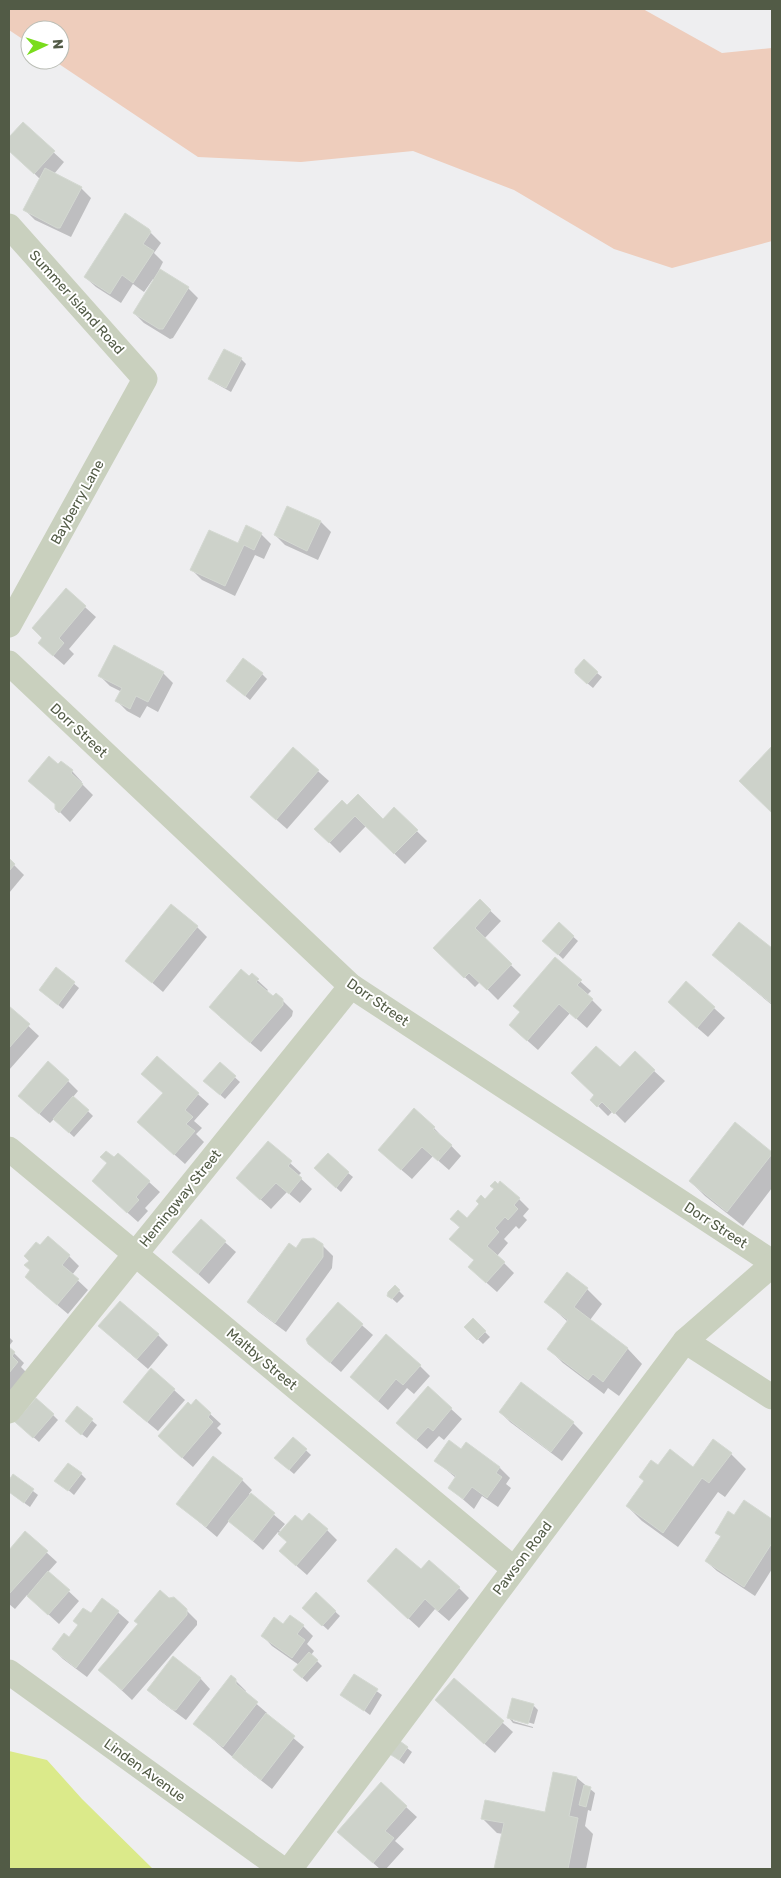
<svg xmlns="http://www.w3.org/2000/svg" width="781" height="1878" font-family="Rubik,sans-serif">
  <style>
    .green { fill: #eecdbc }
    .water { fill: #dbea8a }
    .shadow { fill: #0003 }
    .building { fill: #cdd2ca; stroke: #d4d9d2 }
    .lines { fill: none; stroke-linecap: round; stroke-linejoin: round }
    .minor { stroke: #c9d0be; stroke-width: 25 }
    .labels { text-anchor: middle; stroke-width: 4; stroke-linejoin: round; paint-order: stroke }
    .street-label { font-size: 14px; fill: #525b46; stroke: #fff }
  </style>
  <rect width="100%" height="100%" fill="#eeeef0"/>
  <!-- green -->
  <path class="green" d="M9 9H643L722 53 772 48V241L672 268 614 249 514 190 413 151 301 162 198 157 53 60H60V30H30V44L9 30Z"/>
  <!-- water -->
  <path class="water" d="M9 1751 47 1760 82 1799 153 1869H9Z"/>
  <!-- shadow -->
  <g class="shadow">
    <path d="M23 124 64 162 54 174 81 188 91 198 71 237 35 220 25 210 40 179 9 149V139Z"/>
    <path d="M148 230 161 243 154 253 163 262 159 270 188 288 198 298 173 338 170 339 144 323 134 313 154 280 153 279 144 292 133 284 121 303 96 287 85 277Z"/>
    <path d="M241 359 246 364 231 392 215 383 210 378Z"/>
    <path d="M288 508 321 522 331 532 318 560 285 545 275 535Z"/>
    <path d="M261 534 271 544 264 559 255 555 235 596 202 580 192 570Z"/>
    <path d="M66 590 96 617 69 649 74 654 64 665 50 653 44 638Z"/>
    <path d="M163 673 173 683 158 712 147 706 140 718 127 711 117 701 122 692 110 686 100 676Z"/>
    <path d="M597 673 602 677 593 688 581 678Z"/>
    <path d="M262 674 267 679 250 700 227 681Z"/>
    <path d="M772 748V811L741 781Z"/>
    <path d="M293 749 329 781 287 829 262 807Z"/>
    <path d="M58 766 72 771 82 782 81 783 93 795 70 822 56 808V805L29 781Z"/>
    <path d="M347 807 383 821 394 809 427 841 405 864 366 826 340 853 316 829Z"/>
    <path d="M9 860 24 875 9 893Z"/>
    <path d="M480 901 501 921 484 939 521 975 498 1000 480 982 475 987 435 948Z"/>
    <path d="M739 923 772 950V1005L729 969 714 955Z"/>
    <path d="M559 924 578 941 563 959 549 946Z"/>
    <path d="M197 927 207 937 163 992 127 961Z"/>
    <path d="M555 959 591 991 587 995 602 1010 587 1028 570 1013 538 1050 521 1035V1013Z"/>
    <path d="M57 969 79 988 63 1009 40 990Z"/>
    <path d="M252 975 268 990 266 992 273 998 282 1000 293 1011 292 1016 261 1052 220 1017Z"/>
    <path d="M686 983 725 1018 708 1037 679 1012Z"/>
    <path d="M9 1008 39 1036 9 1070Z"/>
    <path d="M157 1058 209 1104 194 1121 202 1128 196 1134 204 1142 185 1164 138 1122 164 1093Z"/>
    <path d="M220 1064 240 1082 225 1099 210 1086Z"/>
    <path d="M620 1069 654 1071 665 1081 625 1123 613 1111 608 1116 592 1100Z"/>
    <path d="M68 1081 78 1091 73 1097 93 1116 74 1137 54 1119 50 1123 30 1106Z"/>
    <path d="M735 1124 772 1154V1188L743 1226 705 1196 690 1181Z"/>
    <path d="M434 1128 461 1156 449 1170 433 1156 412 1179 390 1160Z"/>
    <path d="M268 1143 301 1173 298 1176 312 1189 300 1203 287 1192 271 1209 248 1188Z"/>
    <path d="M320 1173H348L353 1177 341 1192Z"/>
    <path d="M149 1182 160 1192 145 1208 148 1211 138 1222 103 1191Z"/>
    <path d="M519 1199 529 1209 523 1216 527 1220 519 1229 516 1226 504 1239 508 1243 497 1256 514 1273 497 1292 480 1277 475 1261 461 1249 460 1228 452 1219 468 1220 485 1200Z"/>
    <path d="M201 1221 236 1252 209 1284 174 1252Z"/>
    <path d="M322 1245 333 1256 332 1268 286 1332 259 1312 248 1302 296 1249Z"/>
    <path d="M40 1246 69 1256 79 1266 72 1275 88 1290 68 1314 36 1287 32 1271Z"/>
    <path d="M567 1274 587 1289 602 1304 590 1320 628 1349 642 1364 619 1396 608 1388 604 1394 563 1363 548 1348 568 1322 546 1302Z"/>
    <path d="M395 1287 404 1296 397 1303 388 1295Z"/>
    <path d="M338 1304 373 1335 341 1372 320 1354Z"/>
    <path d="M473 1320 490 1337 483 1344 465 1327Z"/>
    <path d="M158 1335 168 1345 148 1369 110 1336Z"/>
    <path d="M9 1337 13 1341 9 1346Z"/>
    <path d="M9 1348 24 1363 21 1367 27 1373 9 1395Z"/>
    <path d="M420 1366 430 1376 414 1394 407 1388 388 1410 362 1387Z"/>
    <path d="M428 1388 462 1419 444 1440 439 1436 427 1449 408 1433Z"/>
    <path d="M174 1390 185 1400 158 1431 135 1412Z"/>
    <path d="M196 1401 221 1424 217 1428 222 1433 193 1467 170 1447 191 1406Z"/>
    <path d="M77 1408 97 1425 87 1438 71 1426Z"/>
    <path d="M500 1412 573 1423 583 1433 562 1461 510 1422Z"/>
    <path d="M53 1415 58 1420 39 1442 22 1427Z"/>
    <path d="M293 1438 311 1455 294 1474 281 1463Z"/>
    <path d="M466 1444 500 1468 510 1478 506 1484 511 1488 498 1507 482 1496 474 1509 450 1488 456 1478 436 1461 461 1451Z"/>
    <path d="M731 1454 746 1469 725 1497 718 1492 678 1547 642 1521 627 1506 659 1467 694 1469Z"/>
    <path d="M81 1474 86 1479 74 1495 60 1483Z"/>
    <path d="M14 1476 38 1495 30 1507 9 1492V1482Z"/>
    <path d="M242 1480 252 1490 249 1494 285 1524 279 1531 281 1532 302 1523 327 1530 337 1540 307 1575 291 1561 288 1542 278 1532 263 1550 229 1521 217 1537 178 1504Z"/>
    <path d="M744 1502 772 1520V1569L755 1596 717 1571 706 1561 721 1537 717 1533 735 1517Z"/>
    <path d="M25 1533 57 1562 48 1572 79 1601 59 1624 27 1595 15 1609 9 1604V1552Z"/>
    <path d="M421 1571 459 1588 469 1598 449 1621 435 1609 419 1628 378 1591Z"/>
    <path d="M316 1594 340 1616 328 1630 304 1608Z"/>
    <path d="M103 1599 129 1622 87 1677 63 1659 53 1649 69 1639Z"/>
    <path d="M186 1610 197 1621V1625L132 1700 100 1670Z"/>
    <path d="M284 1626H303L313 1636 307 1644 314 1651 311 1655 322 1666 307 1682 299 1675V1665L272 1646 262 1635Z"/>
    <path d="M354 1675 382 1695 370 1715 342 1694Z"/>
    <path d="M200 1678 210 1689 186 1720 159 1700 149 1690Z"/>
    <path d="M235 1680 246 1691 245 1694 267 1713 266 1715 304 1747 272 1789 244 1767 195 1724Z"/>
    <path d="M454 1680 513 1732 495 1753 447 1711Z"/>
    <path d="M533 1705 538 1710 534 1724 513 1718V1721L533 1727V1728L513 1723 509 1718Z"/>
    <path d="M407 1748 412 1752 404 1764 390 1753Z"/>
    <path d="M554 1773 577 1778 595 1793 591 1811 588 1810 585 1826 593 1834 586 1869H495L503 1834 497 1833 482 1818 546 1814Z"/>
    <path d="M406 1807 417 1817 395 1841 404 1849 386 1869H380L349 1842Z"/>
  </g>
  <!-- building -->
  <g class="building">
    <path d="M23 122 55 151 34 174 9 151V137Z"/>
    <path d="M45 168 82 187 60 228H57L23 210Z"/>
    <path d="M125 213 149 229 151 232 143 244 154 251 133 283 122 275 110 294 84 277Z"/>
    <path d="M160 269 189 287 163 329H159L133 313Z"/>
    <path d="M224 349 242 358 226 388 208 379Z"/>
    <path d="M287 506 321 521 307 551 274 535Z"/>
    <path d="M246 525 262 533 254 550 244 545 225 586 190 570 209 530 238 543Z"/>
    <path d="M66 588 86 606 59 638 64 643 53 656 38 643 42 638 32 628Z"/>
    <path d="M114 645 164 672 148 702 136 696 130 709 115 701 122 688 98 676Z"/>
    <path d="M243 658 263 673 245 696 226 681Z"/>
    <path d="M584 659 598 672 587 684 575 673V669Z"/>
    <path d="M772 746V813L739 781Z"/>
    <path d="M293 747 319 770 276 820 250 797Z"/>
    <path d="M49 756 58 764 61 761 73 770 71 773 83 784 59 813 55 809V804L28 781Z"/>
    <path d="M358 794 383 819 394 807 418 830 394 854 355 816 329 843 314 829 342 800 347 805Z"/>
    <path d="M9 858 15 864 9 871Z"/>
    <path d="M480 899 491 910 475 928 512 964 487 990 469 973 464 978 433 948Z"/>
    <path d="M171 904 198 926 152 983 125 961Z"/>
    <path d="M559 922 574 936 558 955 542 941Z"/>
    <path d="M739 922 772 948V1004L712 955Z"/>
    <path d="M555 957 582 980 577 985 593 999 576 1019 559 1004 527 1041 509 1025 520 1012 513 1006Z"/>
    <path d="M56 967 75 982 58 1005 39 990Z"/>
    <path d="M241 969 249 976 252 973 259 979 256 982 273 996 276 993 283 999V1005L250 1043 209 1007Z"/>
    <path d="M686 981 715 1007 697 1028 668 1002Z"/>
    <path d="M9 1006 30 1024 9 1048Z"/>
    <path d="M596 1046 620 1067 635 1051 655 1070 614 1114 602 1102 597 1107 590 1100 594 1095 571 1073Z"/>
    <path d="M157 1056 199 1093 185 1110 193 1117 186 1124 195 1131 174 1155 137 1122 163 1093 141 1074Z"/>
    <path d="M48 1061 69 1080 39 1114 18 1096Z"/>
    <path d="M220 1062 236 1076 220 1095 203 1081Z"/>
    <path d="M73 1096 89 1110 69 1133 53 1119Z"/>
    <path d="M414 1108 435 1127 433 1129 452 1145 438 1161 422 1147 401 1170 378 1150Z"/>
    <path d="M735 1122 772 1152V1154L727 1212 689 1181Z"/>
    <path d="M268 1141 292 1161 288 1166 302 1178 289 1194 276 1183 260 1200 236 1178Z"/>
    <path d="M106 1151 114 1157 118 1153 150 1181 136 1197 139 1200 127 1213 92 1181 107 1163 100 1157Z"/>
    <path d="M328 1153 349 1172 336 1188 314 1168Z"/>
    <path d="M495 1181 498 1184 500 1181 520 1198 514 1205 518 1209 508 1220 505 1217 495 1228 499 1232 487 1246 505 1262 486 1283 468 1267 474 1260 449 1239 460 1227 450 1219 458 1210 467 1218 479 1204 476 1201 481 1195 485 1199 494 1189 490 1186Z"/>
    <path d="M201 1219 226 1241 198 1274 172 1252Z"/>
    <path d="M48 1236 70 1255 62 1265 79 1279 57 1305 25 1277 30 1270 24 1265 29 1261 24 1256 36 1242 40 1245Z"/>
    <path d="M314 1238 323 1244V1257L275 1323 247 1302 289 1243 296 1248 302 1239Z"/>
    <path d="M567 1272 588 1288 574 1307 628 1348 603 1382 593 1374 588 1380 547 1349 568 1320 544 1302Z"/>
    <path d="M395 1285 400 1290 392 1299 387 1296 388 1292Z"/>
    <path d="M120 1301 159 1334 137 1359 98 1326Z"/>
    <path d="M338 1302 363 1324 330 1363 308 1344 306 1339Z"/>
    <path d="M473 1318 486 1331 477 1340 464 1327Z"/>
    <path d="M386 1334 421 1365 403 1385 396 1379 378 1401 350 1377Z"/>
    <path d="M9 1347 15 1352 12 1356 18 1362 9 1373Z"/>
    <path d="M151 1368 175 1389 147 1422 123 1402Z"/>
    <path d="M521 1382 574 1422 551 1452 499 1412Z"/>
    <path d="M428 1386 452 1408 433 1431 428 1427 416 1440 396 1423Z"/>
    <path d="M36 1398 54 1414 33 1438 15 1422Z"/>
    <path d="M196 1399 211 1413 208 1417 213 1422 182 1458 158 1436 188 1402 191 1405Z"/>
    <path d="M77 1406 93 1419 81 1435 65 1421Z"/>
    <path d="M293 1437 307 1449 289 1470 274 1458Z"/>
    <path d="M713 1439 732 1453 709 1483 702 1478 663 1533 626 1506 644 1481 639 1477 651 1460 658 1465 670 1449 693 1467Z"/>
    <path d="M449 1440 461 1449 466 1442 500 1467 496 1473 502 1477 487 1498 472 1487 463 1499 448 1488 456 1476 434 1461Z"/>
    <path d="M213 1456 243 1479 206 1527 176 1504Z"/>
    <path d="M68 1463 82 1473 68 1491 54 1481Z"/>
    <path d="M13 1474 34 1489 24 1503 9 1492V1480Z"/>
    <path d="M251 1493 275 1513 253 1541 228 1521Z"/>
    <path d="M744 1500 772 1519V1543L744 1587 705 1561 721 1536 715 1533 728 1511 734 1515Z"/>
    <path d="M309 1513 328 1529 296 1566 279 1551 287 1542 278 1534 295 1515 302 1521Z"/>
    <path d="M25 1531 48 1551 9 1594V1550Z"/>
    <path d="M396 1548 421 1569 429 1560 460 1587 438 1611 425 1599 408 1619 367 1581Z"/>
    <path d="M48 1571 70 1590 48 1615 27 1596Z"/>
    <path d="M160 1590 169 1598 174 1597 187 1609V1615L122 1690 98 1670 138 1624 134 1621Z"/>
    <path d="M316 1592 336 1611 322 1626 302 1608Z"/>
    <path d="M102 1598 119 1611 76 1668 52 1649 64 1633 69 1637 78 1625 73 1621 83 1608 91 1613Z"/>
    <path d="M290 1615 304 1625 297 1634 305 1640 292 1658 261 1636 274 1617 283 1624Z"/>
    <path d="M309 1652 318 1660 302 1678 293 1670Z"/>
    <path d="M173 1656 201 1678 176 1710H173L147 1690Z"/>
    <path d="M354 1674 378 1689 364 1711 340 1695Z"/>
    <path d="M231 1675 236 1679V1684L258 1702 223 1747 193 1724Z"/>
    <path d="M454 1678 504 1721 484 1744 435 1700Z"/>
    <path d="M512 1698 534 1704 528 1724 507 1718Z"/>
    <path d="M266 1713 295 1736 261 1780 232 1757Z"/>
    <path d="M397 1739 408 1747 399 1760 388 1753Z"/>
    <path d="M553 1772 577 1777 569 1816 578 1818 568 1869H494L504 1823 481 1819 485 1800 545 1812Z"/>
    <path d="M381 1782 407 1806 385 1831 394 1838 373 1863 337 1832Z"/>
    <path d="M584 1785 591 1787 586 1807 579 1805Z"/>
  </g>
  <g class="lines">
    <!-- minor -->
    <g class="minor">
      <path d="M9 226 145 379 9 625"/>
      <path d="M9 663 351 986 772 1262"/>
      <path d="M9 1149 514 1569"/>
      <path d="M685 1341 772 1397"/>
      <path d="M9 1411 351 986"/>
      <path d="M9 1672 282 1869"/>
      <path d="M290 1869 685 1341 772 1265"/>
    </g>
  </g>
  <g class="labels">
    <!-- street labels -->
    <g class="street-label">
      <text transform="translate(77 302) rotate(48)" y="5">Summer Island Road</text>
      <text transform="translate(77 502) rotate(-61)" y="5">Bayberry Lane</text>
      <text transform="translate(79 730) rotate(43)" y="5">Dorr Street</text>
      <text transform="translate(378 1002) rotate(35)" y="5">Dorr Street</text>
      <text transform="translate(180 1198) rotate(-51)" y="5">Hemingway Street</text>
      <text transform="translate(716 1225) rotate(33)" y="5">Dorr Street</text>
      <text transform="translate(262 1359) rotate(40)" y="5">Maltby Street</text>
      <text transform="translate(522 1558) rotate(-53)" y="5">Pawson Road</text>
      <text transform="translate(145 1770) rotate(36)" y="5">Linden Avenue</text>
    </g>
  </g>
  <!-- border -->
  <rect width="781" height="1878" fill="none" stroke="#525b46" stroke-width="20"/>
  <!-- north arrow -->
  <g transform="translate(45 45) rotate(86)"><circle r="24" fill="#ffffff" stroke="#babdb5"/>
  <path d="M0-4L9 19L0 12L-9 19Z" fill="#7adc1c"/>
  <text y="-8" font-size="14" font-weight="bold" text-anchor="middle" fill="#525b46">N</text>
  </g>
</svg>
